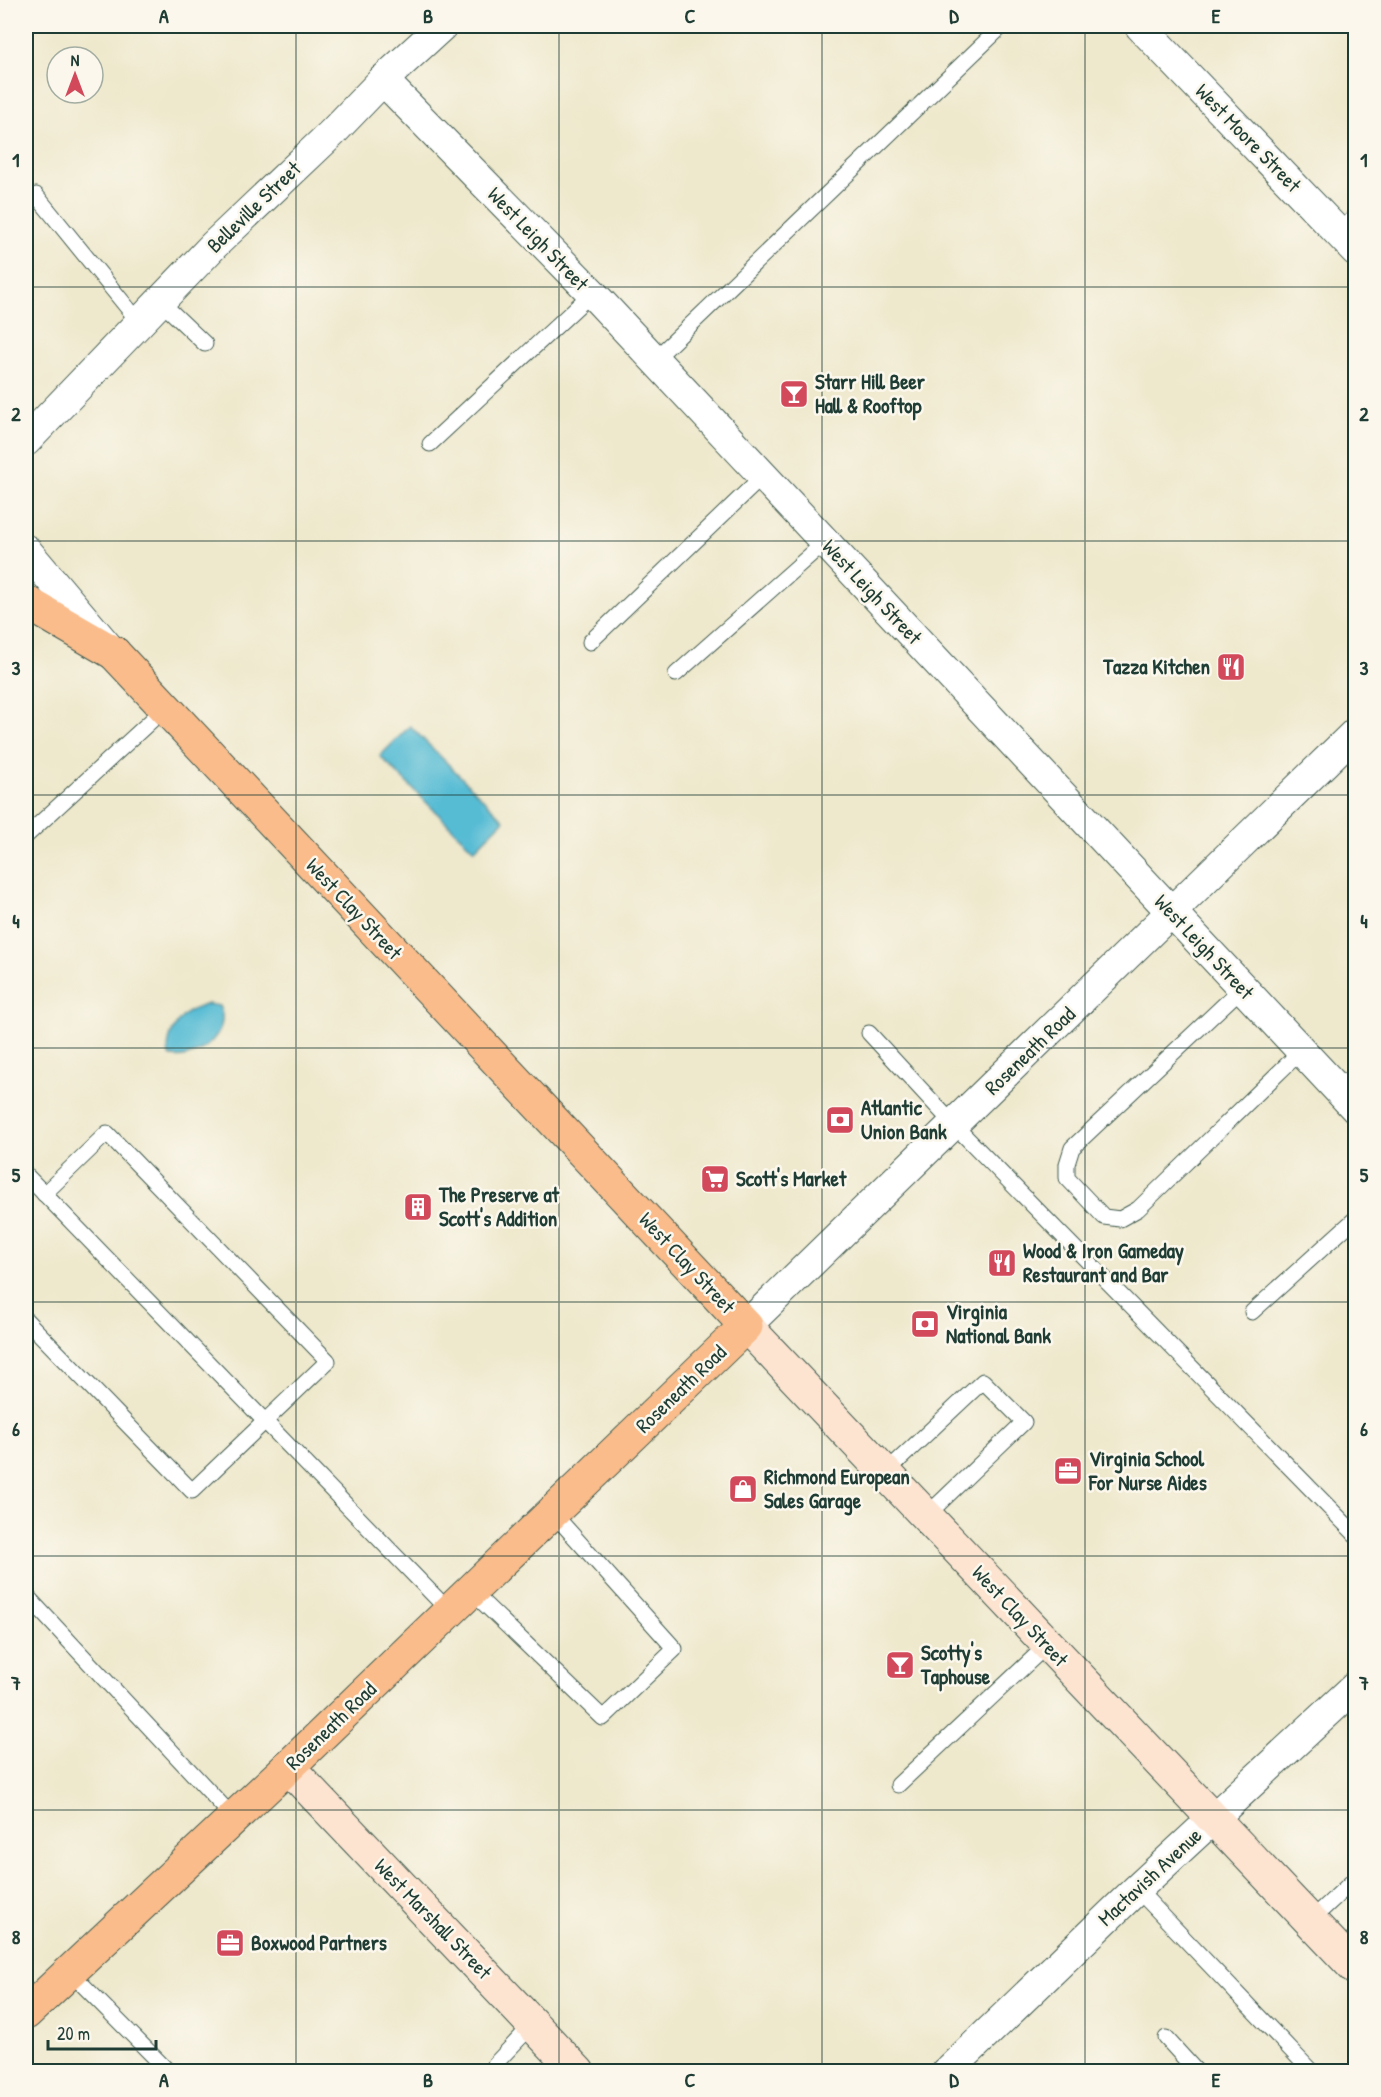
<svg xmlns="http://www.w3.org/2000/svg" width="1381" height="2097" font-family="'Patrick Hand',sans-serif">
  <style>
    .water { fill: #56bcd4; stroke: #3a7c84; stroke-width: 1.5 }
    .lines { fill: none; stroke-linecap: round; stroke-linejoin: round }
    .lane-casing { stroke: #3e574b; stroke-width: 17 }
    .street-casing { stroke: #3e574b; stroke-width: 32 }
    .secondary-casing { stroke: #3e574b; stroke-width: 35 }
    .primary-casing { stroke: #3e574b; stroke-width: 35 }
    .highway-casing { stroke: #3e574b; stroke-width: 35 }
    .lane { stroke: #fff; stroke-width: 15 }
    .street { stroke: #fff; stroke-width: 30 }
    .secondary { stroke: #fde4d1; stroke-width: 33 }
    .primary { stroke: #fabc8b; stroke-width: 33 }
    .highway { stroke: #fabc8b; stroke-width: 33 }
    .grid { fill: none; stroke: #1f3d34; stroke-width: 1.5; stroke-opacity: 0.55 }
    .labels { text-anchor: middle; stroke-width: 5; stroke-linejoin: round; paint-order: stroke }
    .street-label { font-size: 21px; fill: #1f3d34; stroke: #fbf7ec }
    .poi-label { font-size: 21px; font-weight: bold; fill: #1f3d34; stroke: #fbf7ec; text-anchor: start }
    .neatline { fill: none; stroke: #1f3d34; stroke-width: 2 }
    .grid-label { font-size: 20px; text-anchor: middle; font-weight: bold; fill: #1f3d34 }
  </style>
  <rect width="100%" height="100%" fill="#fbf7ec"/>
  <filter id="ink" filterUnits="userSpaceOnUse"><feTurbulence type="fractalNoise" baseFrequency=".0167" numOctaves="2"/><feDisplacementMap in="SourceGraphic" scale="12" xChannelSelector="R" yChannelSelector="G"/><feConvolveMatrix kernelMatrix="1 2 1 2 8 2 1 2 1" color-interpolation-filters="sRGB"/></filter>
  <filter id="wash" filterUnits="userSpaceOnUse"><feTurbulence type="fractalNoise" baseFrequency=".008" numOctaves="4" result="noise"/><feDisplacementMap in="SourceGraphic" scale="24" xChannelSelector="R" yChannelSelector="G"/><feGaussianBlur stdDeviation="1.35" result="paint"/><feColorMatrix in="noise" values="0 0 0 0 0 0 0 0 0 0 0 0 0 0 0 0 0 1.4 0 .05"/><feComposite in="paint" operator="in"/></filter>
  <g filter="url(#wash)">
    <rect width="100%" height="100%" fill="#eee8cc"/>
    <!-- water -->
    <g class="water">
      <path d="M410 726 504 820 474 850 380 756Z"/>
      <path d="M207 1004 219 1006C220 1009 222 1012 222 1015 225 1039 190 1064 169 1056 165 1041 175 1022 188 1012 193 1009 201 1007 207 1004Z"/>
    </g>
  </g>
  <g filter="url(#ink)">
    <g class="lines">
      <!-- lane casing -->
      <g class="lane-casing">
        <g id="lane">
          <path d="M36 195 139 322"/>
          <path d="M1338 232 1356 216"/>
          <path d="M160 301 205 344"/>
          <path d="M654 360 1002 26"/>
          <path d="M430 444 592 293"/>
          <path d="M590 642 763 476"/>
          <path d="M676 674 825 542"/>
          <path d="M26 836 165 708"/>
          <path d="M1242 988 1072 1148 1067 1164V1178L1104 1217 1120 1219 1138 1209 1301 1051"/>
          <path d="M869 1033 954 1125 1356 1535"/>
          <path d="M26 1175 450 1612"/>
          <path d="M1252 1312 1356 1218"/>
          <path d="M26 1320 192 1491 328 1361 107 1133 44 1194"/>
          <path d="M885 1473 983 1381 1024 1422 926 1516"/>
          <path d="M471 1591 603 1718 675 1649 552 1512"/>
          <path d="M26 1595 233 1817"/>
          <path d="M898 1785 1047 1645"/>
          <path d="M1137 1889 1312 2072"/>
          <path d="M1310 1921 1356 1878"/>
          <path d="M69 1971 169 2072"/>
          <path d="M1166 2038 1197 2072"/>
          <path d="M496 2072 495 2064 533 2024"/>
        </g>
      </g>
      <!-- street casing -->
      <g class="street-casing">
        <g id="street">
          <path d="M1140 26 1356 251"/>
          <path d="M383 80 592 293 1356 1109"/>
          <path d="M26 441 214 245 332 133 383 80 442 26"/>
          <path d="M26 550 107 646"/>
          <path d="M746 1326 1356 732"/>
          <path d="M947 2072 1137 1889 1356 1686"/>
        </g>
      </g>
      <!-- secondary casing -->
      <g class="secondary-casing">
        <g id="secondary">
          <path d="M746 1326 1356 1969"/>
          <path d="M288 1767 578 2072"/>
        </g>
      </g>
      <!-- primary casing -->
      <g class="primary-casing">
        <path id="primary" d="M26 2013 288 1767 746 1326 114 653"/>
      </g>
      <!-- highway casing -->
      <g class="highway-casing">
        <path id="highway" d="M26 602 114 653"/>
      </g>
      <!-- lane -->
      <use href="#lane" class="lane"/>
      <!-- street -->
      <use href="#street" class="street"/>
      <!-- secondary -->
      <use href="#secondary" class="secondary"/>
      <!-- primary -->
      <use href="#primary" class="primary"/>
      <!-- highway -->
      <use href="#highway" class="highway"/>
    </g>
  </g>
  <!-- grid -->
  <path class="grid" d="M296 26V2072M559 26V2072M822 26V2072M1085 26V2072M26 287H1356M26 541H1356M26 795H1356M26 1048H1356M26 1302H1356M26 1556H1356M26 1810H1356"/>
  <!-- icons -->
  <defs>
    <g id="bar-square" transform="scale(1.5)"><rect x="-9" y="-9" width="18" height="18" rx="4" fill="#d1495b" stroke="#fbf7ec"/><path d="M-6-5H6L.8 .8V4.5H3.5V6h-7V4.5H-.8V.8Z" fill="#fff"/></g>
    <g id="restaurant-square" transform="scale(1.5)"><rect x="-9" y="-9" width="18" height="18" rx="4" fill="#d1495b" stroke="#fbf7ec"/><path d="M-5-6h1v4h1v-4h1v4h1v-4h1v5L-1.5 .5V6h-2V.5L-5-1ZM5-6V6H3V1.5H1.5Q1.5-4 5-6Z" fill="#fff"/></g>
    <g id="bank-square" transform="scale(1.5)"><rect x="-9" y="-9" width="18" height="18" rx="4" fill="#d1495b" stroke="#fbf7ec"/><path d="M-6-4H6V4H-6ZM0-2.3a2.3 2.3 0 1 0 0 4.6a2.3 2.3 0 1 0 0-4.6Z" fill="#fff"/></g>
    <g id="supermarket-square" transform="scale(1.5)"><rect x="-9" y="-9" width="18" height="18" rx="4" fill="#d1495b" stroke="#fbf7ec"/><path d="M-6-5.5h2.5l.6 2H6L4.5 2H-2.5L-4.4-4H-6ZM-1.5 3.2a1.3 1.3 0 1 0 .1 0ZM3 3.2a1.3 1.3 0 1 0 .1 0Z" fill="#fff"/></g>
    <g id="building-square" transform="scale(1.5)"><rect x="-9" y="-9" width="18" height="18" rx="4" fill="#d1495b" stroke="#fbf7ec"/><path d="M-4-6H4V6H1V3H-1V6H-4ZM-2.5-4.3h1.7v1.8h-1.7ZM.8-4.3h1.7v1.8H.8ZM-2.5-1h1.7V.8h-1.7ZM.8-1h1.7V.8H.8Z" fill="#fff"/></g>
    <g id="office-square" transform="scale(1.5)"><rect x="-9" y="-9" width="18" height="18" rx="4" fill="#d1495b" stroke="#fbf7ec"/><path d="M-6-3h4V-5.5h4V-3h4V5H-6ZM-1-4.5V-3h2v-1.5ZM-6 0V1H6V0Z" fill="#fff"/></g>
    <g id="shop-square" transform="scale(1.5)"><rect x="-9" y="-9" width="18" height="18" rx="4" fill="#d1495b" stroke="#fbf7ec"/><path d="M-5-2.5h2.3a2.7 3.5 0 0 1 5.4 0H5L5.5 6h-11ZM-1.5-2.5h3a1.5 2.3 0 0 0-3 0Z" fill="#fff"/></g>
  </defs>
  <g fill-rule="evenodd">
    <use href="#bar-square" x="794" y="394"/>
    <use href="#restaurant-square" x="1231" y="667"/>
    <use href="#bank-square" x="840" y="1120"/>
    <use href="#supermarket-square" x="715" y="1179"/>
    <use href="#building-square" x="418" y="1207"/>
    <use href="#restaurant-square" x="1002" y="1263"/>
    <use href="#bank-square" x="925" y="1324"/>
    <use href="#office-square" x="1068" y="1471"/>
    <use href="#shop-square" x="743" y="1489"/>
    <use href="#bar-square" x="900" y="1665"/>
    <use href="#office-square" x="230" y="1943"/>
  </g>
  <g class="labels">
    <!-- street labels -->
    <g class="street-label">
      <text transform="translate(1248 138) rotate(46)" y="7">West Moore Street</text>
      <text transform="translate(254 207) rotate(-44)" y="7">Belleville Street</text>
      <text transform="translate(538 239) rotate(46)" y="7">West Leigh Street</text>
      <text transform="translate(872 592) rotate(47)" y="7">West Leigh Street</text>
      <text transform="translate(354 909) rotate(47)" y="7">West Clay Street</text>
      <text transform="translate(1204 947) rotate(47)" y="7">West Leigh Street</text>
      <text transform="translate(1030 1051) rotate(-44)" y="7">Roseneath Road</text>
      <text transform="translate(687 1263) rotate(47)" y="7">West Clay Street</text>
      <text transform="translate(681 1389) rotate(-44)" y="7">Roseneath Road</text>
      <text transform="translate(1020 1616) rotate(47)" y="7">West Clay Street</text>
      <text transform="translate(331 1726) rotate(-44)" y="7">Roseneath Road</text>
      <text transform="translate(1150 1877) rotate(-43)" y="7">Mactavish Avenue</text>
      <text transform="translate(433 1919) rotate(46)" y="7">West Marshall Street</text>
    </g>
    <!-- poi labels -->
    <g class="poi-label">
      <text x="815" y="389">Starr Hill Beer<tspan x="815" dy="24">Hall &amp; Rooftop</tspan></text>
      <text x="1210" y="674" text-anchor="end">Tazza Kitchen</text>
      <text x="861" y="1115">Atlantic<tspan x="861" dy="24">Union Bank</tspan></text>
      <text x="736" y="1186">Scott's Market</text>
      <text x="439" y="1202">The Preserve at<tspan x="439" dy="24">Scott's Addition</tspan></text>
      <text x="1023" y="1258">Wood &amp; Iron Gameday<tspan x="1023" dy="24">Restaurant and Bar</tspan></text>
      <text x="946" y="1319">Virginia<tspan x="946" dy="24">National Bank</tspan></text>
      <text x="1089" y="1466">Virginia School<tspan x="1089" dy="24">For Nurse Aides</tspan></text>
      <text x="764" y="1484">Richmond European<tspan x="764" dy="24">Sales Garage</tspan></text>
      <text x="921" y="1660">Scotty's<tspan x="921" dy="24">Taphouse</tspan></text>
      <text x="251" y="1950">Boxwood Partners</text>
    </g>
  </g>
  <!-- margin -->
  <rect width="1381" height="2097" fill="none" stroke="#fbf7ec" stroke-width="66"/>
  <!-- north arrow -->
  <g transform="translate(75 75)"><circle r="28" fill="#fbf7ec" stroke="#a3ada2" stroke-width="1.5"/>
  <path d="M0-4.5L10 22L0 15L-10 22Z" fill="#d1495b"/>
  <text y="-9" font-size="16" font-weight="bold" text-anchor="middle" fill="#1f3d34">N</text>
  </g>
  <!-- scale -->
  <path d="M48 2040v9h108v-9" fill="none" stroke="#1f3d34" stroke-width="3"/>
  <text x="57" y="2040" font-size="18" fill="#1f3d34" stroke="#fbf7ec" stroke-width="4.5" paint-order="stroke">20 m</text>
  <rect x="33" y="33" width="1315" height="2031" class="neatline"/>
  <g class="grid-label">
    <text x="164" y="23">A</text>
    <text x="428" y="23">B</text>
    <text x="690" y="23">C</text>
    <text x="954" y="23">D</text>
    <text x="1216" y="23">E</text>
    <text x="16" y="167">1</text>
    <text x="1364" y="167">1</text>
    <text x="16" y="421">2</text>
    <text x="1364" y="421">2</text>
    <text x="16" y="675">3</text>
    <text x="1364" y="675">3</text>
    <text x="16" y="928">4</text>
    <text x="1364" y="928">4</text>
    <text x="16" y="1182">5</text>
    <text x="1364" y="1182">5</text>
    <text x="16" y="1436">6</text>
    <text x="1364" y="1436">6</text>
    <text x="16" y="1690">7</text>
    <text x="1364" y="1690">7</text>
    <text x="16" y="1944">8</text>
    <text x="1364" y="1944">8</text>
    <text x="164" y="2087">A</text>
    <text x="428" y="2087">B</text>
    <text x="690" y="2087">C</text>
    <text x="954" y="2087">D</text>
    <text x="1216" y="2087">E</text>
  </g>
</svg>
